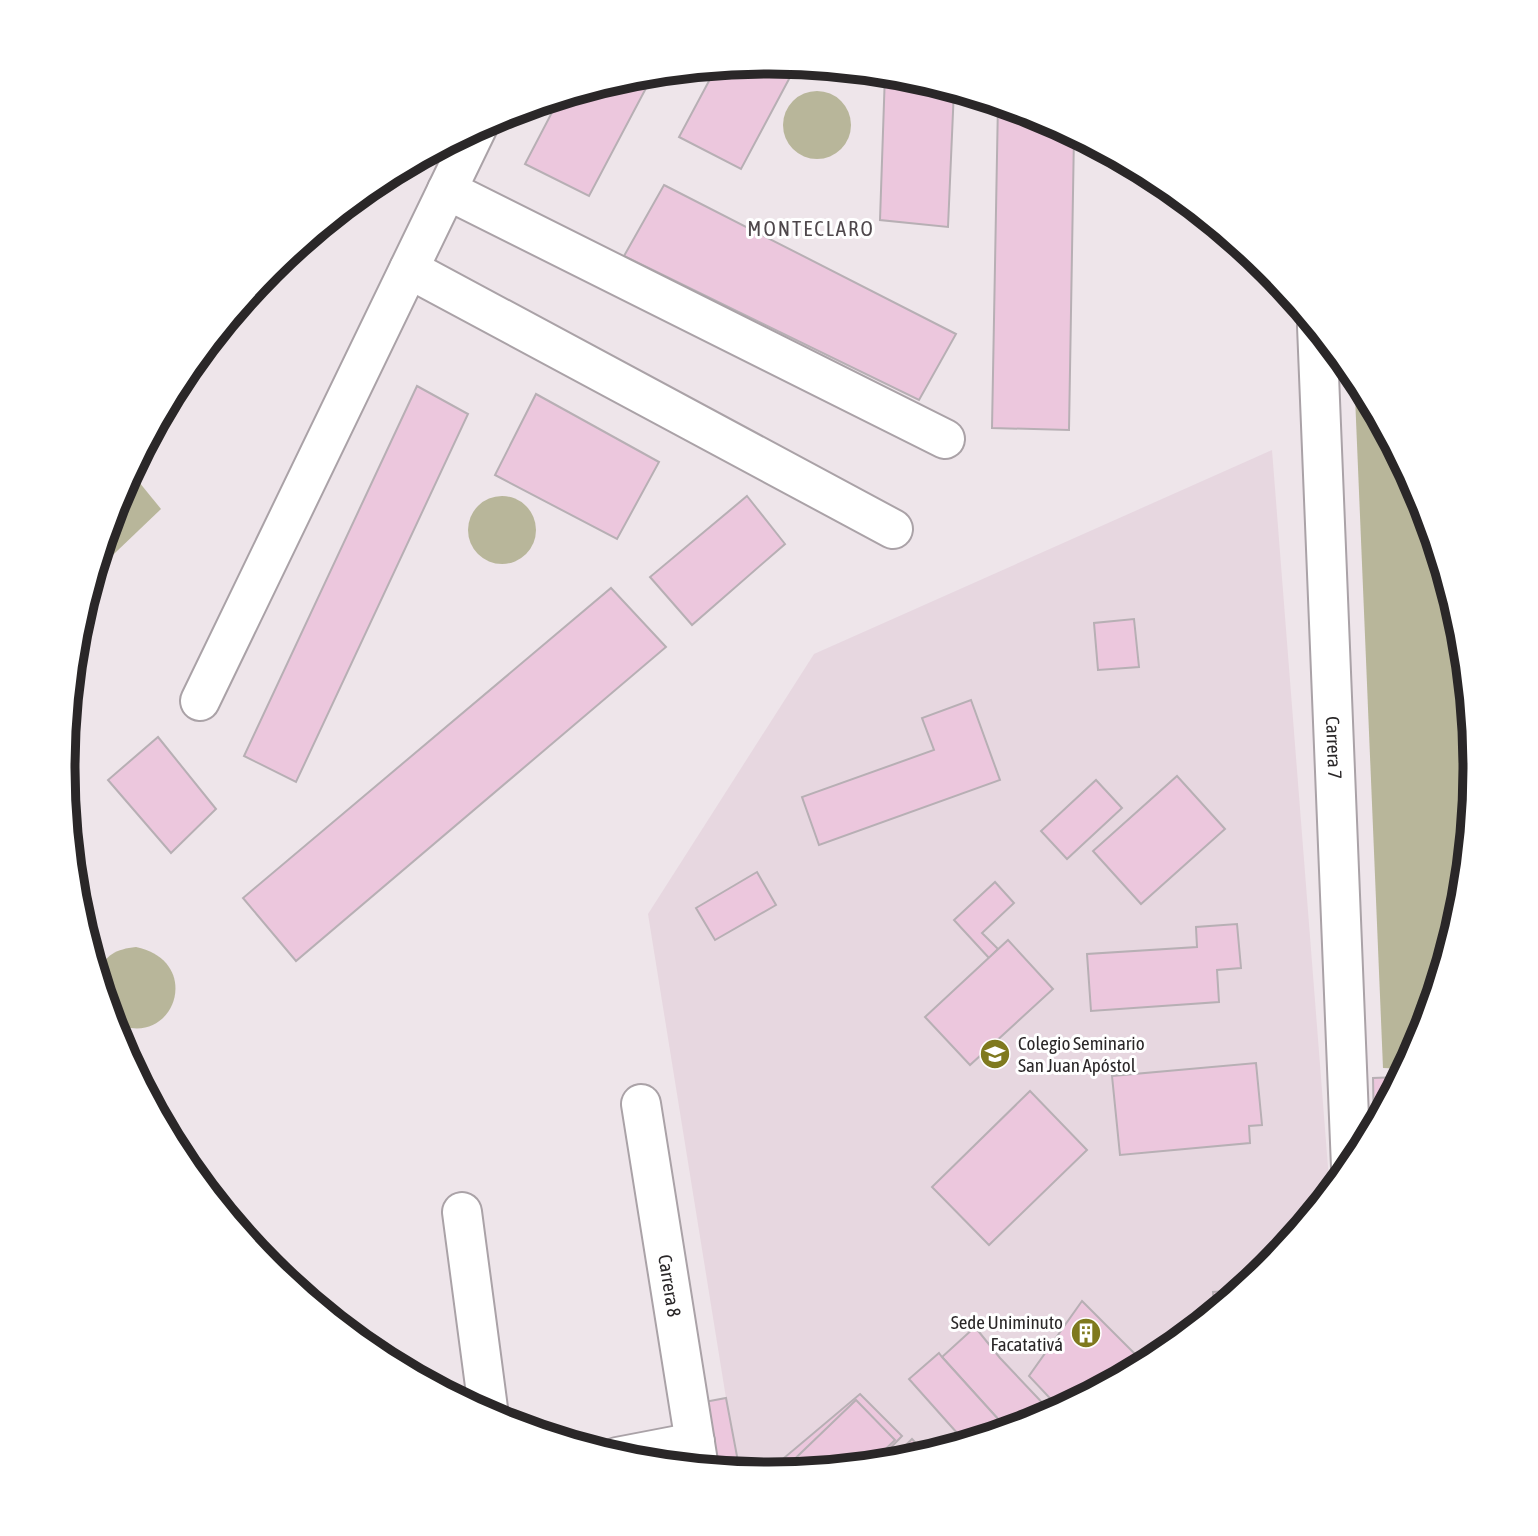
<svg xmlns="http://www.w3.org/2000/svg" width="1538" height="1536" font-family="'Asap Condensed',sans-serif">
  <style>
    .built { fill: #e7d7e0 }
    .green { fill: #b8b69a }
    .building { fill: #ecc7dd; stroke: #b7afb4; stroke-width: 2 }
    .lines { fill: none; stroke-linecap: round; stroke-linejoin: round }
    .minor-casing { stroke: #aaa2a7; stroke-width: 42 }
    .minor { stroke: #fff; stroke-width: 38 }
    .labels { text-anchor: middle; stroke-width: 6; stroke-linejoin: round; paint-order: stroke }
    .street-label { font-size: 19px; fill: #2a2728; stroke: #fff }
    .poi-label { font-size: 19px; fill: #2a2728; stroke: #fff; text-anchor: start }
    .neighbourhood-label { font-size: 21px; letter-spacing: 2px; fill: #4e474b; stroke: #fff }
    .rim { fill: none; stroke: #2a2728; stroke-width: 9 }
  </style>
  <rect width="100%" height="100%" fill="#eee5ea"/>
  <!-- built -->
  <path class="built" d="M1272 450 1330 1193 1268 1268 1161 1356 1039 1421 906 1461 769 1475 740 1472 726 1398 648 914 814 654Z"/>
  <!-- green -->
  <g class="green">
    <circle cx="817" cy="125" r="34"/>
    <path d="M1354 372 1422 498 1462 631 1476 768 1462 906 1422 1039 1406 1069 1383 1068Z"/>
    <path d="M130 471 161 509 93 574 116 497Z"/>
    <circle cx="502" cy="530" r="34"/>
    <path d="M136 947C207 962 172 1055 111 1021L96 973C106 955 116 949 136 947Z"/>
  </g>
  <!-- building -->
  <g class="building">
    <path d="M769 61 797 64 741 169 679 137 717 66Z"/>
    <path d="M654 73 589 196 525 164 560 97 632 75Z"/>
    <path d="M885 73 907 75 954 89 948 227 880 220Z"/>
    <path d="M998 102 1040 115 1074 134 1069 430 992 428Z"/>
    <path d="M664 185 956 334 919 400 624 256Z"/>
    <path d="M417 386 468 414 296 782 244 756Z"/>
    <path d="M536 394 659 462 617 539 495 475Z"/>
    <path d="M117 496 126 507 107 526 116 497Z"/>
    <path d="M747 496 785 544 692 625 650 577Z"/>
    <path d="M611 588 666 647 296 961 243 898Z"/>
    <path d="M1134 619 1139 667 1098 670 1094 623Z"/>
    <path d="M971 700 1000 780 819 845 802 797 934 750 922 718Z"/>
    <path d="M158 737 216 809 171 853 108 780Z"/>
    <path d="M1177 776 1225 829 1141 904 1093 851Z"/>
    <path d="M1096 780 1122 808 1067 859 1041 831Z"/>
    <path d="M757 872 776 905 715 940 696 908Z"/>
    <path d="M995 882 1014 903 982 933 998 949 989 958 954 920Z"/>
    <path d="M1237 924 1241 968 1217 970 1219 1002 1091 1011 1087 954 1197 947 1196 927Z"/>
    <path d="M1008 940 1053 989 970 1065 925 1017Z"/>
    <path d="M1256 1063 1262 1125 1249 1126 1250 1143 1120 1155 1112 1076Z"/>
    <path d="M1401 1077 1374 1128 1373 1078Z"/>
    <path d="M1030 1091 1087 1150 989 1245 932 1187Z"/>
    <path d="M1242 1290 1215 1312 1213 1292Z"/>
    <path d="M1082 1301 1145 1364 1061 1410 1029 1376Z"/>
    <path d="M975 1327 1000 1358 1051 1412 1042 1419 1008 1430 942 1357Z"/>
    <path d="M939 1353 942 1357 1008 1430 966 1443 909 1379Z"/>
    <path d="M860 1394 902 1436 875 1464 765 1474Z"/>
    <path d="M726 1398 740 1472 711 1469 699 1403Z"/>
    <path d="M856 1400 895 1440 869 1465 779 1474Z"/>
    <path d="M912 1439 927 1455 906 1461 888 1463Z"/>
  </g>
  <g class="lines">
    <!-- minor casing -->
    <g class="minor-casing">
      <g id="minor">
        <path d="M447 190 945 439"/>
        <path d="M409 269 893 529"/>
        <path id="s1" d="M1317 326 1351 1167"/>
        <path d="M200 701 478 126"/>
        <path id="s2" d="M641 1104 699 1468"/>
        <path d="M462 1212 489 1416"/>
        <path d="M617 1457 695 1442"/>
      </g>
    </g>
    <!-- minor -->
    <use href="#minor" class="minor"/>
  </g>
  <!-- icons -->
  <defs>
    <g id="school-disc" transform="scale(1.575)"><circle r="9.5" fill="#7f791e" stroke="#fff"/><path d="M0-5L7-2L0 1L-7-2ZM-4 1L0 2.5L4 1V4Q0 6-4 4Z" fill="#fff"/></g>
    <g id="building-disc" transform="scale(1.575)"><circle r="9.5" fill="#7f791e" stroke="#fff"/><path d="M-4-6H4V6H1V3H-1V6H-4ZM-2.5-4.3h1.7v1.8h-1.7ZM.8-4.3h1.7v1.8H.8ZM-2.5-1h1.7V.8h-1.7ZM.8-1h1.7V.8H.8Z" fill="#fff"/></g>
  </defs>
  <g fill-rule="evenodd">
    <use href="#school-disc" x="995" y="1054"/>
    <use href="#building-disc" x="1086" y="1333"/>
  </g>
  <g class="labels">
    <!-- street labels -->
    <g class="street-label">
      <text dy="7" stroke="none"><textPath href="#s1" startOffset="422">Carrera 7</textPath></text>
      <text dy="7" stroke="none"><textPath href="#s2" startOffset="184">Carrera 8</textPath></text>
    </g>
    <!-- poi labels -->
    <g class="poi-label">
      <text x="1018" y="1050">Colegio Seminario<tspan x="1018" dy="22">San Juan Apóstol</tspan></text>
      <text x="1063" y="1329" text-anchor="end">Sede Uniminuto<tspan x="1063" dy="22">Facatativá</tspan></text>
    </g>
    <!-- neighbourhood labels -->
    <g class="neighbourhood-label">
      <text x="811" y="236">MONTECLARO</text>
    </g>
  </g>
  <!-- crop -->
  <path d="M0 0H1538V1536H0ZM75 768a694 694 0 1 1 1388 0a694 694 0 1 1-1388 0Z" fill="#fff" fill-rule="evenodd"/>
  <path class="rim" d="M75 768a694 694 0 1 1 1388 0a694 694 0 1 1-1388 0Z"/>
</svg>
